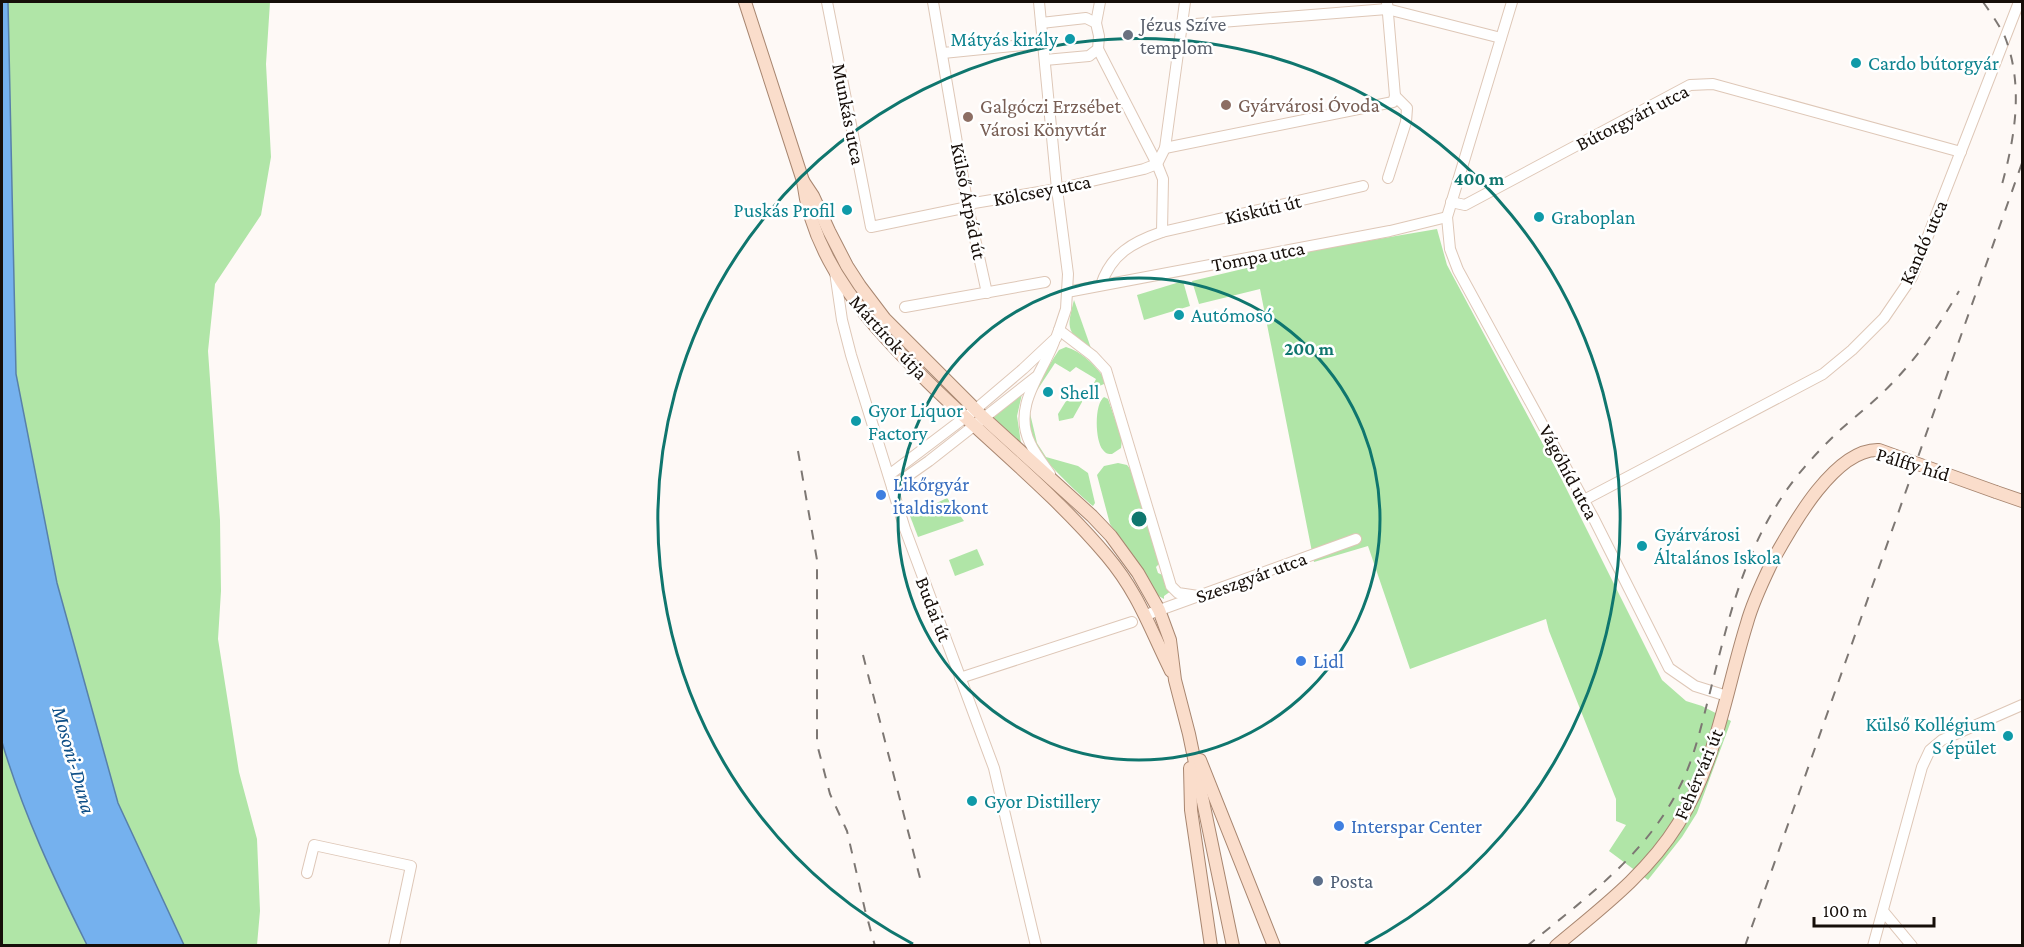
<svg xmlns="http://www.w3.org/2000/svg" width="2024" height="947" font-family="'Crimson Pro',serif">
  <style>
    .green { fill: #b0e5a7 }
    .water { fill: #75b1ee; stroke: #5880a9; stroke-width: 1.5 }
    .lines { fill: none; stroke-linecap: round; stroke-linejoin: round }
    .minor-casing { stroke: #dec7b7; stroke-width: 12 }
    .major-casing { stroke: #a88670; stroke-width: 14 }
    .minor { stroke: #fff; stroke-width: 10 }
    .major { stroke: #faddcb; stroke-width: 12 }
    .rail { stroke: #7d7773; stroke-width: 2; stroke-dasharray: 10 10; stroke-linecap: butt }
    .major-bridge-casing { stroke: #a88670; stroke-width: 14; stroke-linecap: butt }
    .major-bridge { stroke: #faddcb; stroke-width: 12 }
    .ring { fill: none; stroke: #0f766e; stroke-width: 3 }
    .worship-dot { fill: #6b7280; stroke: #fff; stroke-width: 2 }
    .culture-dot { fill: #0f9aa8; stroke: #fff; stroke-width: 2 }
    .education-dot { fill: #8d6e63; stroke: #fff; stroke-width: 2 }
    .shop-dot { fill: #3f7fe0; stroke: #fff; stroke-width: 2 }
    .service-dot { fill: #5c6f8a; stroke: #fff; stroke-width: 2 }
    .labels { text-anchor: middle; stroke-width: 5; stroke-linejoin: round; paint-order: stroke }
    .worship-label { font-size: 20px; fill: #5b616d; stroke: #fff; text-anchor: start }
    .culture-label { font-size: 20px; fill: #0d838f; stroke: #fff; text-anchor: start }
    .education-label { font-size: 20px; fill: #785e54; stroke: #fff; text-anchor: start }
    .street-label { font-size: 20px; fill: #160e09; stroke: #fff }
    .shop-label { font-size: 20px; fill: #366cbe; stroke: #fff; text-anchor: start }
    .service-label { font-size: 20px; fill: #4e5e75; stroke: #fff; text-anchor: start }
    .water-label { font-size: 21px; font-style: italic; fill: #0e4f87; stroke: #fff }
    .centre { fill: #0f766e; stroke: #fff; stroke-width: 3 }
    .ring-label { font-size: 18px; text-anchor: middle; font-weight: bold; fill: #0f766e; stroke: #fff; stroke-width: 5; stroke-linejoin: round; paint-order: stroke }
  </style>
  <rect width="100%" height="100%" fill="#fef9f6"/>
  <!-- green -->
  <g class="green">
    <path d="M8 2H270L266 64 271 157 261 215 215 284 208 351 220 520 221 591 218 639 239 772 257 839 260 911 257 945H184L118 803 57 583 16 374Z"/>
    <path d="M1437 229 1447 265 1561 478 1662 680 1686 701 1702 706 1731 721 1697 813 1682 837 1648 880 1609 851 1626 825 1616 821V799L1549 631 1546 619 1410 669 1368 546 1314 562 1260 289 1199 304 1192 281 1255 266V260Z"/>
    <path d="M1183 281 1190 306 1144 320 1137 295Z"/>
    <path d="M1074 300 1092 351C1067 332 1066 330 1074 300Z"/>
    <path d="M1066 347C1081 351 1095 365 1104 378V384L1097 387 1093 385 1096 379 1076 367 1070 372 1055 363 1034 395 1029 409 1037 443 1046 457 1078 466 1088 473 1095 503 1093 506C1078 494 1037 454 1029 438 1025 429 1025 416 1027 407 1031 389 1049 366 1059 350Z"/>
    <path d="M1071 393 1081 397 1082 402 1073 418 1059 421 1058 414Z"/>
    <path d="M1022 394 1017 416 1021 443 993 417Z"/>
    <path d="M1104 397 1108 399 1122 439 1121 448 1112 454C1108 454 1106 454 1103 450 1095 441 1094 404 1104 397Z"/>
    <path d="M1118 463 1127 465 1131 470 1160 563 1156 567 1158 573 1165 576 1171 591 1164 596V599L1157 595 1142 568 1110 524 1097 475 1104 466Z"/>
    <path d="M947 498 964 521 918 537 910 516Z"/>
    <path d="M977 549 984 565 955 576 949 560Z"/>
    <path d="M2 742C23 813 54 879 87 945H2Z"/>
  </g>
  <!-- water -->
  <path class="water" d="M2 2H8L16 374 57 583 118 803 184 945H87C54 879 23 813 2 742Z"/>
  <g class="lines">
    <!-- minor casing -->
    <g class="minor-casing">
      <g id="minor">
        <path d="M827 2 871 227 968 207 974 203 1057 189 1144 169 1157 164 1165 148 1185 2"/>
        <path d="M933 2 968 207 987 293"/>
        <path d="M1512 2 1447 217 1450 249 1458 270 1594 519 1669 668 1695 686 1727 696"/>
        <path d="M1041 23 1086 18 1096 23 1099 36 1098 49 1089 56 1045 60"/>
        <path d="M1096 23 1100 2"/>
        <path d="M1183 25 1387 9 1501 38"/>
        <path d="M1098 49 1157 164 1163 179 1162 232C1133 242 1111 254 1101 285"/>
        <path d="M943 53 1043 43"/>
        <path d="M1165 148 1393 102 1395 96 1387 2"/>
        <path d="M1388 178 1406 122 1407 108 1395 96"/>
        <path d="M1451 202 1465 205 1690 85 1713 84 1961 152"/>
        <path d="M1162 232 1363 186"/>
        <path d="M835 272 842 320 851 355 905 529 994 768 1036 946"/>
        <path d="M1067 292 1390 231 1447 217"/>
        <path d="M905 307 1045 282"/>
        <path d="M1059 330 1093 356 1106 370 1171 586 1178 593 1198 596"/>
        <path d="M1050 474C1043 464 1035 454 1030 443 1012 406 1042 374 1054 342"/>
        <path d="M889 475 976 409 1023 369 1056 338 1059 330 1066 309 1068 274 1057 189 1039 2"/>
        <path d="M892 487 929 461 1036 377"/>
        <path d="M1584 500 1823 374 1852 350 1884 318 1912 277 2019 2"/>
        <path d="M1146 615 1356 539"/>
        <path d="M960 678 1132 622"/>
        <path d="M307 873 314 845 411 866 394 946"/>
        <path d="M1883 911 1912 946"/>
        <path d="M1873 946 1922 767 1930 750 1942 740 2022 705"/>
      </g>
    </g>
    <!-- major casing -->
    <g class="major-casing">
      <g id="major">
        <path d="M745 2 803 181C813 264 872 326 928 382 987 440 1054 493 1107 556 1139 594 1150 629 1171 671"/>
        <path d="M803 181 813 196 829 231 847 266 860 286 885 319 984 418 1092 516 1111 536 1138 573 1159 610 1170 640 1175 680 1189 734 1233 946"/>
        <path d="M1996 492 2022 501"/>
        <path d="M1200 760 1274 946"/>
        <path d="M1190 768 1191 810 1211 946"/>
        <path d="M1556 946C1600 909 1647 874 1678 824 1716 764 1726 690 1747 623 1753 601 1763 581 1773 560"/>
      </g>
    </g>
    <!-- minor -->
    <use href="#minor" class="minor"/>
    <!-- major -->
    <use href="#major" class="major"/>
    <!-- rail -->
    <g class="rail">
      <path d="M1983 2C1991 13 1999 25 2005 37 2024 86 2015 138 2001 188"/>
      <path d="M798 451 817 560V744L830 794 847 831 865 910 875 946"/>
      <path d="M863 655 920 878"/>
      <path d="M1527 946C1583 900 1645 856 1678 790 1693 762 1700 731 1708 700 1725 633 1739 567 1775 508 1792 479 1815 454 1839 431 1858 414 1879 398 1896 379 1921 353 1941 322 1959 291"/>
      <path d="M1745 946 2022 163"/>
    </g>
    <!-- major-bridge casing -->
    <g class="major-bridge-casing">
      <path id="major-bridge" d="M1773 560C1792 526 1835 448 1879 450L1996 492"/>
    </g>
    <!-- major-bridge -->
    <use href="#major-bridge" class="major-bridge"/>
  </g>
  <!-- distance rings -->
  <g class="ring">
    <circle cx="1139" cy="519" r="241"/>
    <path d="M913 944A481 481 0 1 1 1365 944"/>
  </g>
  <!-- markers -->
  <circle class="worship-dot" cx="1128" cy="35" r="6"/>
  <g class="culture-dot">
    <circle cx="1070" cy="39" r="6"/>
    <circle cx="1856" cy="63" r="6"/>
    <circle cx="847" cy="210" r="6"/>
    <circle cx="1539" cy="217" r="6"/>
    <circle cx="1179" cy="315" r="6"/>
    <circle cx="1048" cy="392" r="6"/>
    <circle cx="856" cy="421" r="6"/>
    <circle cx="1642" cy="546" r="6"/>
    <circle cx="2008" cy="736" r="6"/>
    <circle cx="972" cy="801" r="6"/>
  </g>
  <g class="education-dot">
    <circle cx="1226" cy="105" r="6"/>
    <circle cx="968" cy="117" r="6"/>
  </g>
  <g class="shop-dot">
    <circle cx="881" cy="495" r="6"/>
    <circle cx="1301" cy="661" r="6"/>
    <circle cx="1339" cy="826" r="6"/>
  </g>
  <circle class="service-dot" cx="1318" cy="881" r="6"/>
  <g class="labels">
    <!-- worship labels -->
    <g class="worship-label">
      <text x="1140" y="31">Jézus Szíve<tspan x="1140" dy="23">templom</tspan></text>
    </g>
    <!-- culture labels -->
    <g class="culture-label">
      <text x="1058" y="46" text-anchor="end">Mátyás király</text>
      <text x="1868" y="70">Cardo bútorgyár</text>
      <text x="835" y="217" text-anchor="end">Puskás Profil</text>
      <text x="1551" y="224">Graboplan</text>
      <text x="1191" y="322">Autómosó</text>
      <text x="1060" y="399">Shell</text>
      <text x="868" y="417">Gyor Liquor<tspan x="868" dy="23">Factory</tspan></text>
      <text x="1654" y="541">Gyárvárosi<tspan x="1654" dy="23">Általános Iskola</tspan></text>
      <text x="1996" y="731" text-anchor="end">Külső Kollégium<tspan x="1996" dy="23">S épület</tspan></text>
      <text x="984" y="808">Gyor Distillery</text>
    </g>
    <!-- education labels -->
    <g class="education-label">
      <text x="1238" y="112">Gyárvárosi Óvoda</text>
      <text x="980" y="113">Galgóczi Erzsébet<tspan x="980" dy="23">Városi Könyvtár</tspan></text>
    </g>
    <!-- street labels -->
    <g class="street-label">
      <text transform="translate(849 114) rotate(79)" y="7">Munkás utca</text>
      <text transform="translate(1632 117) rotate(-27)" y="7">Bútorgyári utca</text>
      <text transform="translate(1042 190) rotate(-11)" y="7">Kölcsey utca</text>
      <text transform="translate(969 201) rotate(79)" y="7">Külső Árpád út</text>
      <text transform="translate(1263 209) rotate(-13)" y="7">Kiskúti út</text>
      <text transform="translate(1923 242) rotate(-66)" y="7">Kandó utca</text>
      <text transform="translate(1258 256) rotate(-11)" y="7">Tompa utca</text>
      <text transform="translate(889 337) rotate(48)" y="7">Mártírok útja</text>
      <text transform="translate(1913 464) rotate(17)" y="7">Pálffy híd</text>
      <text transform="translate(1569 472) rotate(62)" y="7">Vágóhíd utca</text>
      <text transform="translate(1251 577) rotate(-20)" y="7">Szeszgyár utca</text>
      <text transform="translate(934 609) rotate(69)" y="7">Budai út</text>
      <text transform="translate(1698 774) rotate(-67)" y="7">Fehérvári út</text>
    </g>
    <!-- shop labels -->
    <g class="shop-label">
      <text x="893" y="491">Likőrgyár<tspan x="893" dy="23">italdiszkont</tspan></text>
      <text x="1313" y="668">Lidl</text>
      <text x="1351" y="833">Interspar Center</text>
    </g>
    <!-- service labels -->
    <g class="service-label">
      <text x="1330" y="888">Posta</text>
    </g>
    <!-- water labels -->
    <g class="water-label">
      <text transform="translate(74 760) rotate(74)" y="7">Mosoni-Duna</text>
    </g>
  </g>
  <circle cx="1139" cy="519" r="9" class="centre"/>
  <g class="ring-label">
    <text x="1479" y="185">400 m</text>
    <text x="1309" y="355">200 m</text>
  </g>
  <!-- border -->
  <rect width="2024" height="947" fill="none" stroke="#160e09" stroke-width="6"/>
  <!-- scale -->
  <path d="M1814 917v9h120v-9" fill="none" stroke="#160e09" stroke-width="3"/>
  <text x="1823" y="917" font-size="18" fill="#160e09" stroke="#ffffff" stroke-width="4.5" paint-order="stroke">100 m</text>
</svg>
